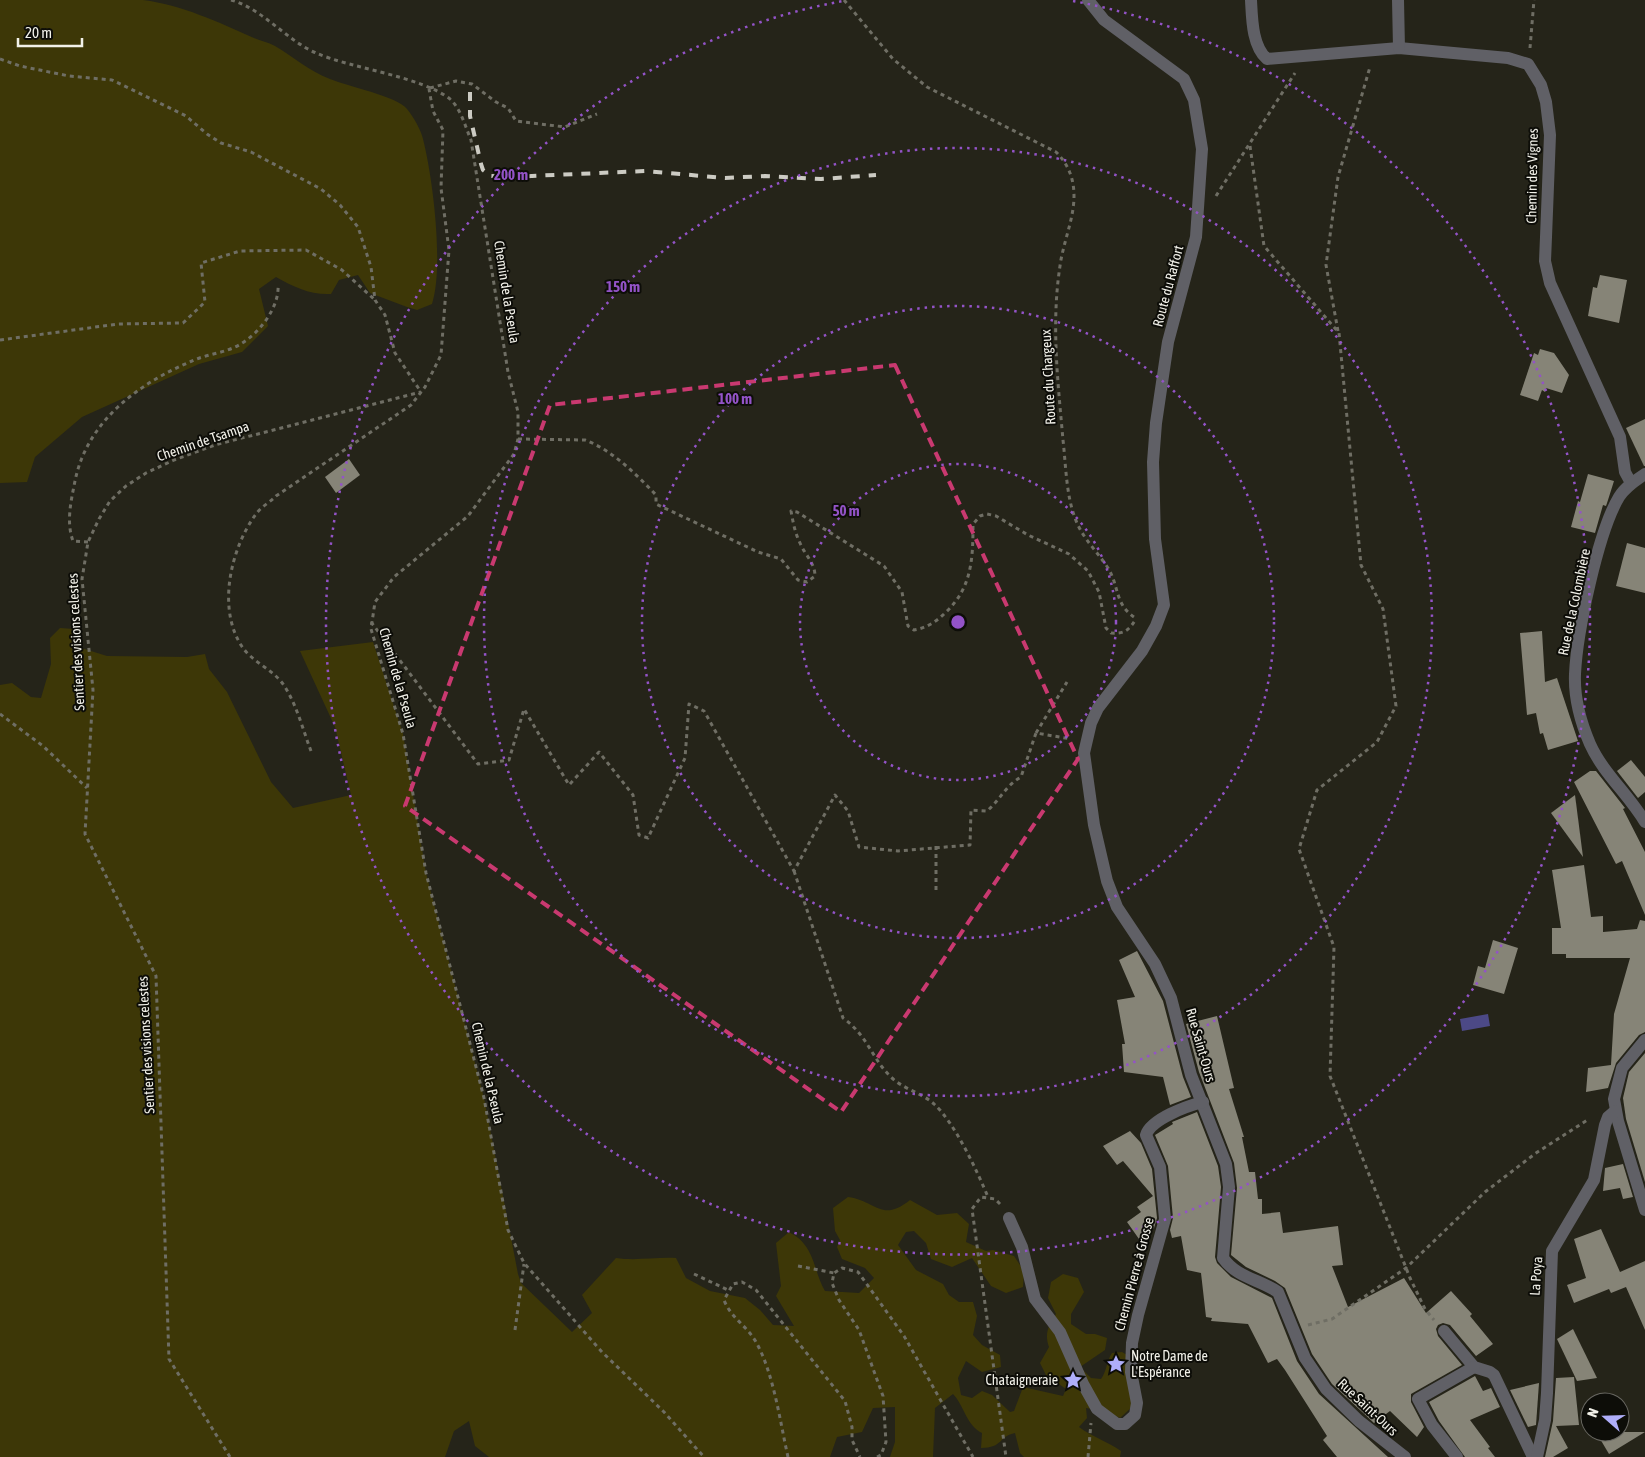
<svg xmlns="http://www.w3.org/2000/svg" width="1645" height="1457" font-family="'Asap Condensed',sans-serif">
  <style>
    .green { fill: #3d3707 }
    .water { fill: #4c4986 }
    .building { fill: #868477 }
    .lines { fill: none; stroke-linecap: round; stroke-linejoin: round }
    .path { stroke: #6f6e64; stroke-width: 3; stroke-dasharray: 4 4; stroke-linecap: butt }
    .minor { stroke: #606066; stroke-width: 12 }
    .rail { stroke: #cccbc3; stroke-width: 4; stroke-dasharray: 9 9; stroke-linecap: butt }
    .marked { fill: none; stroke: #c93970; stroke-width: 4; stroke-dasharray: 10 6; stroke-linejoin: round }
    .ring { fill: none; stroke: #9353c7; stroke-width: 2.5; stroke-dasharray: 2.5 5 }
    .labels { text-anchor: middle; stroke-width: 4; stroke-linejoin: round; paint-order: stroke }
    .street-label { font-size: 14px; fill: #f2f1e9; stroke: #0d0d08 }
    .poi-label { font-size: 14px; fill: #f2f1e9; stroke: #0d0d08; text-anchor: start }
    .centre { fill: #9353c7; stroke: #0d0d08; stroke-width: 2.5 }
    .ring-label { font-size: 15px; text-anchor: middle; font-weight: bold; fill: #9353c7; stroke: #0d0d08; stroke-width: 4; stroke-linejoin: round; paint-order: stroke }
  </style>
  <rect width="100%" height="100%" fill="#252419"/>
  <!-- green -->
  <g class="green">
    <path d="M0 0H143C182 5 218 22 254 38 261 41 268 42 275 46 294 57 309 71 330 79 346 86 397 96 407 109 413 116 421 130 423 139 433 178 444 267 432 304L417 310 407 307 370 293 358 275 339 280 331 294C310 295 294 287 276 277L259 289 268 326 242 352 199 364 82 417 35 457 27 482 0 483Z"/>
    <path d="M60 628 74 629 78 647 107 656 187 657 205 654 209 669 227 692 271 782 293 808 351 795 335 727 300 651 373 642 403 734 426 873 484 1098 518 1274 521 1283 572 1332 592 1313 582 1295 616 1258C636 1261 655 1257 676 1258L686 1278 710 1291 745 1298 760 1310 773 1325 794 1326 776 1296 781 1286 776 1243 789 1232C794 1235 801 1239 804 1244 815 1257 816 1276 825 1291L859 1293 874 1278 865 1268 842 1259 837 1247 840 1240 835 1231 833 1208 848 1197C877 1201 881 1223 910 1200L937 1215 957 1213 969 1224 966 1242 986 1251 993 1250 1014 1256 1024 1271 1023 1287 1006 1293 991 1286 972 1258 952 1267 931 1259 926 1243 914 1231 906 1232 898 1245 916 1270 943 1284 949 1295 959 1302H973L977 1316 973 1335 982 1345 1000 1355 1001 1367 982 1372 966 1361 958 1378 961 1395 972 1398 982 1391 992 1395 1010 1412 1014 1411 1023 1387 1063 1396 1066 1389 1046 1375 1040 1363 1049 1347C1044 1333 1049 1325 1056 1314L1048 1298 1051 1282 1063 1274 1078 1278 1084 1292 1071 1314V1324L1086 1334H1095L1107 1338 1105 1350 1080 1367 1091 1378 1101 1379C1107 1371 1106 1362 1112 1353L1122 1352 1127 1355 1132 1407 1120 1418 1105 1411 1086 1408 1087 1418 1079 1427C1092 1437 1107 1441 1121 1451L1120 1457H1024L1020 1453 1015 1433C999 1436 1003 1448 981 1448L982 1433C966 1425 965 1407 953 1394L935 1408 933 1457H890L895 1442V1407L873 1408 862 1432 837 1437 830 1457H489L475 1446 469 1421 454 1431 445 1457H0V685L12 683 31 697 41 698 51 664 50 638Z"/>
  </g>
  <!-- water -->
  <path class="water" d="M1488 1014 1490 1026 1462 1031 1460 1019Z"/>
  <!-- building -->
  <g class="building">
    <path d="M1600 275 1627 280 1619 323 1588 316 1593 287 1597 288Z"/>
    <path d="M1540 349 1554 353 1569 375 1562 393 1546 388 1545 392 1542 390 1538 401 1520 395 1534 353 1538 355Z"/>
    <path d="M1645 419V466H1644L1626 428Z"/>
    <path d="M349 459 360 475 336 493 325 477Z"/>
    <path d="M1588 474 1614 481 1608 500 1606 506 1603 505 1595 533 1571 527 1578 501 1580 502Z"/>
    <path d="M1627 543 1645 548V593L1616 586Z"/>
    <path d="M1542 631 1545 682 1557 678 1578 741 1548 750 1543 733 1540 734 1536 713 1527 715 1520 633Z"/>
    <path d="M1631 760 1645 777V792L1638 798 1617 771Z"/>
    <path d="M1590 771H1596L1625 808 1623 809 1645 852V915L1622 861 1616 864 1574 782Z"/>
    <path d="M1575 795 1583 857 1551 813Z"/>
    <path d="M1584 865 1591 917 1603 916V932L1637 929 1640 920 1645 921V1032L1639 1035 1616 1063 1608 1088 1586 1092 1588 1068 1611 1065 1614 1014 1630 958H1566V954H1552V928H1561L1552 870Z"/>
    <path d="M1493 940 1518 948 1504 994 1473 985 1478 966 1485 968Z"/>
    <path d="M1137 951 1163 1001 1183 1077 1191 1097 1170 1105 1163 1077 1124 1072 1122 1044H1125L1117 1000 1135 997 1119 960Z"/>
    <path d="M1217 1016 1234 1088 1229 1089 1244 1137H1242L1249 1172H1255L1258 1199H1262V1214L1280 1212 1283 1233 1338 1226 1343 1265 1332 1266 1348 1307 1404 1278 1426 1313 1451 1291 1472 1314 1470 1316 1493 1344 1476 1356 1450 1325 1443 1323 1438 1325 1436 1329 1438 1336 1462 1365 1411 1394V1402L1424 1427 1417 1437 1390 1411 1374 1423 1332 1384 1312 1354 1285 1288 1275 1281 1246 1267 1231 1255 1237 1188 1234 1163 1199 1072 1186 1024Z"/>
    <path d="M1645 1053V1182L1626 1119 1623 1098 1629 1072Z"/>
    <path d="M1197 1112 1218 1166 1221 1187 1215 1257 1217 1263 1231 1277 1272 1298 1297 1361 1319 1394 1388 1457H1337L1323 1440 1327 1436 1285 1370 1277 1359 1268 1363 1248 1324 1211 1321 1212 1318 1206 1317 1201 1273 1187 1270 1181 1236 1172 1238 1170 1230 1173 1218 1168 1166 1155 1135 1173 1124 1172 1122Z"/>
    <path d="M1130 1131 1141 1143 1152 1169 1157 1218 1154 1228 1139 1239 1127 1222 1141 1212 1137 1207 1153 1196 1123 1161 1117 1165 1103 1146Z"/>
    <path d="M1623 1164 1633 1197 1623 1199 1620 1188 1603 1191 1605 1168Z"/>
    <path d="M1601 1229 1620 1272 1645 1261V1330L1626 1287 1611 1293 1609 1289 1574 1303 1567 1285 1586 1278 1574 1239Z"/>
    <path d="M1573 1329 1597 1378 1577 1381 1557 1339Z"/>
    <path d="M1475 1376 1483 1391 1491 1388 1500 1407 1470 1420 1490 1447 1488 1448 1495 1457H1465L1439 1421 1429 1402Z"/>
    <path d="M1574 1377 1579 1425 1556 1426 1568 1448 1553 1457H1545L1553 1421 1556 1378Z"/>
    <path d="M1539 1383 1536 1425 1528 1427 1510 1390Z"/>
    <path d="M1596 1432H1645L1609 1454Z"/>
  </g>
  <g class="lines">
    <!-- path -->
    <g class="path">
      <path d="M231 0C263 9 286 40 316 53 353 69 420 76 450 99 461 109 465 126 471 140L508 372 518 412V439L514 454 468 516 394 577 375 602 371 629 403 734 426 873 484 1098 508 1230 524 1263 602 1352 664 1412 704 1457"/>
      <path d="M844 0 893 59 927 87 1056 152C1068 164 1074 178 1074 196 1074 219 1063 243 1060 266 1051 324 1058 383 1063 440 1066 466 1066 494 1075 518 1082 538 1097 551 1108 568 1120 588 1114 605 1137 619"/>
      <path d="M1530 48 1534 0"/>
      <path d="M0 59 20 66 69 76 112 80 186 116 207 134 221 143 251 152 321 189 340 205 358 227 371 267 375 300 385 315 395 353 421 392"/>
      <path d="M430 88 456 81 472 84 496 102 508 108 516 121 565 127 597 114"/>
      <path d="M1250 146 1264 246 1339 333 1361 565 1383 609 1396 706 1377 742 1317 790 1299 849 1334 947 1330 1076 1410 1278 1425 1309 1434 1320"/>
      <path d="M1216 196 1295 73"/>
      <path d="M1338 331 1326 265 1338 177 1370 67"/>
      <path d="M0 340 118 324 183 323 205 302 201 263 240 251 306 250 342 270 375 300"/>
      <path d="M518 439 585 440C612 450 636 474 656 495V504L758 552 781 559 798 580 807 582 815 576C815 563 805 555 800 543 795 533 793 522 791 511L797 512 884 566 902 592 908 626 914 630C926 628 936 622 945 613 972 588 973 559 973 524L980 516 987 514 996 516 1028 535 1069 554 1088 571 1099 592 1106 628 1111 633C1125 634 1129 630 1136 619"/>
      <path d="M88 542 73 541C66 522 71 501 75 481 87 421 139 383 192 361 207 354 225 353 239 345 259 334 280 307 278 284"/>
      <path d="M371 622 478 764 509 760 524 709 569 785 599 752 633 795 639 835 648 838 685 758 689 704 704 711 794 871 835 795 848 811 859 847 898 851 970 845 971 810 987 811C1001 799 1005 786 1021 777L1036 733 1071 739"/>
      <path d="M0 714 43 746 87 788"/>
      <path d="M1036 733 1067 682"/>
      <path d="M311 751C303 730 297 706 285 687 274 669 252 663 241 645 217 607 231 548 256 514 261 507 270 502 276 496L411 405 425 387 441 355 449 250 441 188 443 130 433 111 429 89"/>
      <path d="M936 846V893"/>
      <path d="M794 871 843 1018C868 1036 872 1059 891 1077 903 1089 922 1093 934 1104 955 1123 977 1171 988 1197"/>
      <path d="M1000 1204 995 1199 981 1197 972 1209 1006 1457"/>
      <path d="M798 1266 834 1273"/>
      <path d="M694 1274 728 1290"/>
      <path d="M1308 1325 1332 1319 1406 1268 1485 1192 1536 1153 1589 1119"/>
      <path d="M515 1330 524 1264"/>
      <path d="M230 1457 169 1359 156 976 85 834 93 690 82 579 88 542 99 519 110 501 126 486 146 473 174 460 215 445 421 392"/>
      <path d="M788 1457C780 1422 774 1374 756 1342 747 1326 731 1318 724 1300L733 1284 742 1282 756 1290 845 1401 852 1427V1440L860 1457"/>
      <path d="M877 1457 881 1455 886 1442 883 1396 859 1330 839 1300 832 1283 834 1273 842 1268 858 1272 904 1336 973 1457"/>
      <path d="M1088 1457 1091 1423"/>
    </g>
    <!-- minor -->
    <g class="minor">
      <path d="M1088 0 1104 20 1184 79 1194 100 1202 149 1196 237 1168 342 1156 423 1153 462 1155 539 1164 605 1156 626 1142 651 1098 708 1091 723 1084 753 1094 825 1107 881 1117 907 1155 964 1171 998 1191 1075 1226 1164 1229 1187 1223 1258C1237 1278 1259 1279 1278 1292L1305 1358 1326 1389 1359 1421 1405 1457"/>
      <path d="M1251 0C1252 18 1252 46 1267 59L1399 48 1508 58 1528 64 1541 85 1546 102 1550 135 1546 237 1545 261 1550 283 1620 437 1625 472 1631 483"/>
      <path d="M1398 0 1399 48"/>
      <path d="M1645 474C1636 480 1625 487 1619 497 1598 532 1577 632 1575 674 1574 697 1581 723 1590 744 1603 773 1629 795 1645 822"/>
      <path d="M1645 1040 1622 1068 1614 1099 1618 1121 1645 1210"/>
      <path d="M1009 1218 1022 1247 1035 1299 1060 1332 1083 1384 1097 1409 1117 1424H1125L1135 1415 1137 1403 1131 1372 1132 1343 1138 1315 1165 1219 1160 1167 1146 1135C1151 1119 1187 1106 1203 1102"/>
      <path d="M1444 1331 1474 1367 1490 1372 1494 1375 1533 1457"/>
      <path d="M1457 1457 1432 1425 1418 1399 1474 1367"/>
      <path d="M1537 1457 1545 1420 1547 1393 1552 1251 1594 1180 1605 1125 1608 1117 1615 1111"/>
    </g>
    <!-- rail -->
    <path class="rail" d="M470 92V116L481 164 483 170 491 176 508 177 645 171 725 178 765 176 821 179 876 175"/>
  </g>
  <!-- marked area -->
  <path class="marked" d="M895 365 1078 759 841 1112 405 806 550 405Z"/>
  <!-- distance rings -->
  <g class="ring">
    <circle cx="958" cy="622" r="158"/>
    <circle cx="958" cy="622" r="316"/>
    <circle cx="958" cy="622" r="474"/>
    <path d="M1073 1A632 632 0 1 1 843 1"/>
  </g>
  <!-- icons -->
  <defs>
    <g id="sight-bare" transform="scale(1.5)"><path d="M0-6L1.8-2.2L6-1.7L2.9 1.2L3.7 5.4L0 3.3L-3.7 5.4L-2.9 1.2L-6-1.7L-1.8-2.2Z" fill="#afaefa" stroke="#0d0d08" stroke-width="2.5" paint-order="stroke"/></g>
  </defs>
  <g fill-rule="evenodd">
    <use href="#sight-bare" x="1116" y="1364"/>
    <use href="#sight-bare" x="1073" y="1380"/>
  </g>
  <g class="labels">
    <!-- street labels -->
    <g class="street-label">
      <text transform="translate(1532 176) rotate(-89)" y="5">Chemin des Vignes</text>
      <text transform="translate(1168 286) rotate(-75)" y="5">Route du Raffort</text>
      <text transform="translate(507 292) rotate(81)" y="5">Chemin de la Pseula</text>
      <text transform="translate(1048 377) rotate(-93)" y="5">Route du Chargeux</text>
      <text transform="translate(203 441) rotate(-19)" y="5">Chemin de Tsampa</text>
      <text transform="translate(1574 602) rotate(-78)" y="5">Rue de la Colombière</text>
      <text transform="translate(76 642) rotate(-93)" y="5">Sentier des visions celestes</text>
      <text transform="translate(398 678) rotate(74)" y="5">Chemin de la Pseula</text>
      <text transform="translate(146 1045) rotate(-93)" y="5">Sentier des visions celestes</text>
      <text transform="translate(1201 1045) rotate(74)" y="5">Rue Saint-Ours</text>
      <text transform="translate(488 1073) rotate(77)" y="5">Chemin de la Pseula</text>
      <text transform="translate(1134 1274) rotate(-75)" y="5">Chemin Pierre à Grosse</text>
      <text transform="translate(1536 1276) rotate(-86)" y="5">La Poya</text>
      <text transform="translate(1368 1407) rotate(43)" y="5">Rue Saint-Ours</text>
    </g>
    <!-- poi labels -->
    <g class="poi-label">
      <text x="1131" y="1361">Notre Dame de<tspan x="1131" dy="16">L'Espérance</tspan></text>
      <text x="1058" y="1385" text-anchor="end">Chataigneraie</text>
    </g>
  </g>
  <circle cx="958" cy="622" r="8" class="centre"/>
  <g class="ring-label">
    <text x="511" y="180">200 m</text>
    <text x="623" y="292">150 m</text>
    <text x="735" y="404">100 m</text>
    <text x="846" y="516">50 m</text>
  </g>
  <!-- north arrow -->
  <g transform="translate(1605 1417) rotate(290)"><circle r="24" fill="#0d0d08" stroke="#696862"/>
  <path d="M0-4L9 19L0 12L-9 19Z" fill="#afaefa"/>
  <text y="-8" font-size="14" font-weight="bold" text-anchor="middle" fill="#f2f1e9">N</text>
  </g>
  <!-- scale -->
  <path d="M18 38v8h64v-8" fill="none" stroke="#f2f1e9" stroke-width="2.5"/>
  <text x="25" y="38" font-size="15" fill="#f2f1e9" stroke="#0d0d08" stroke-width="4" paint-order="stroke">20 m</text>
</svg>
